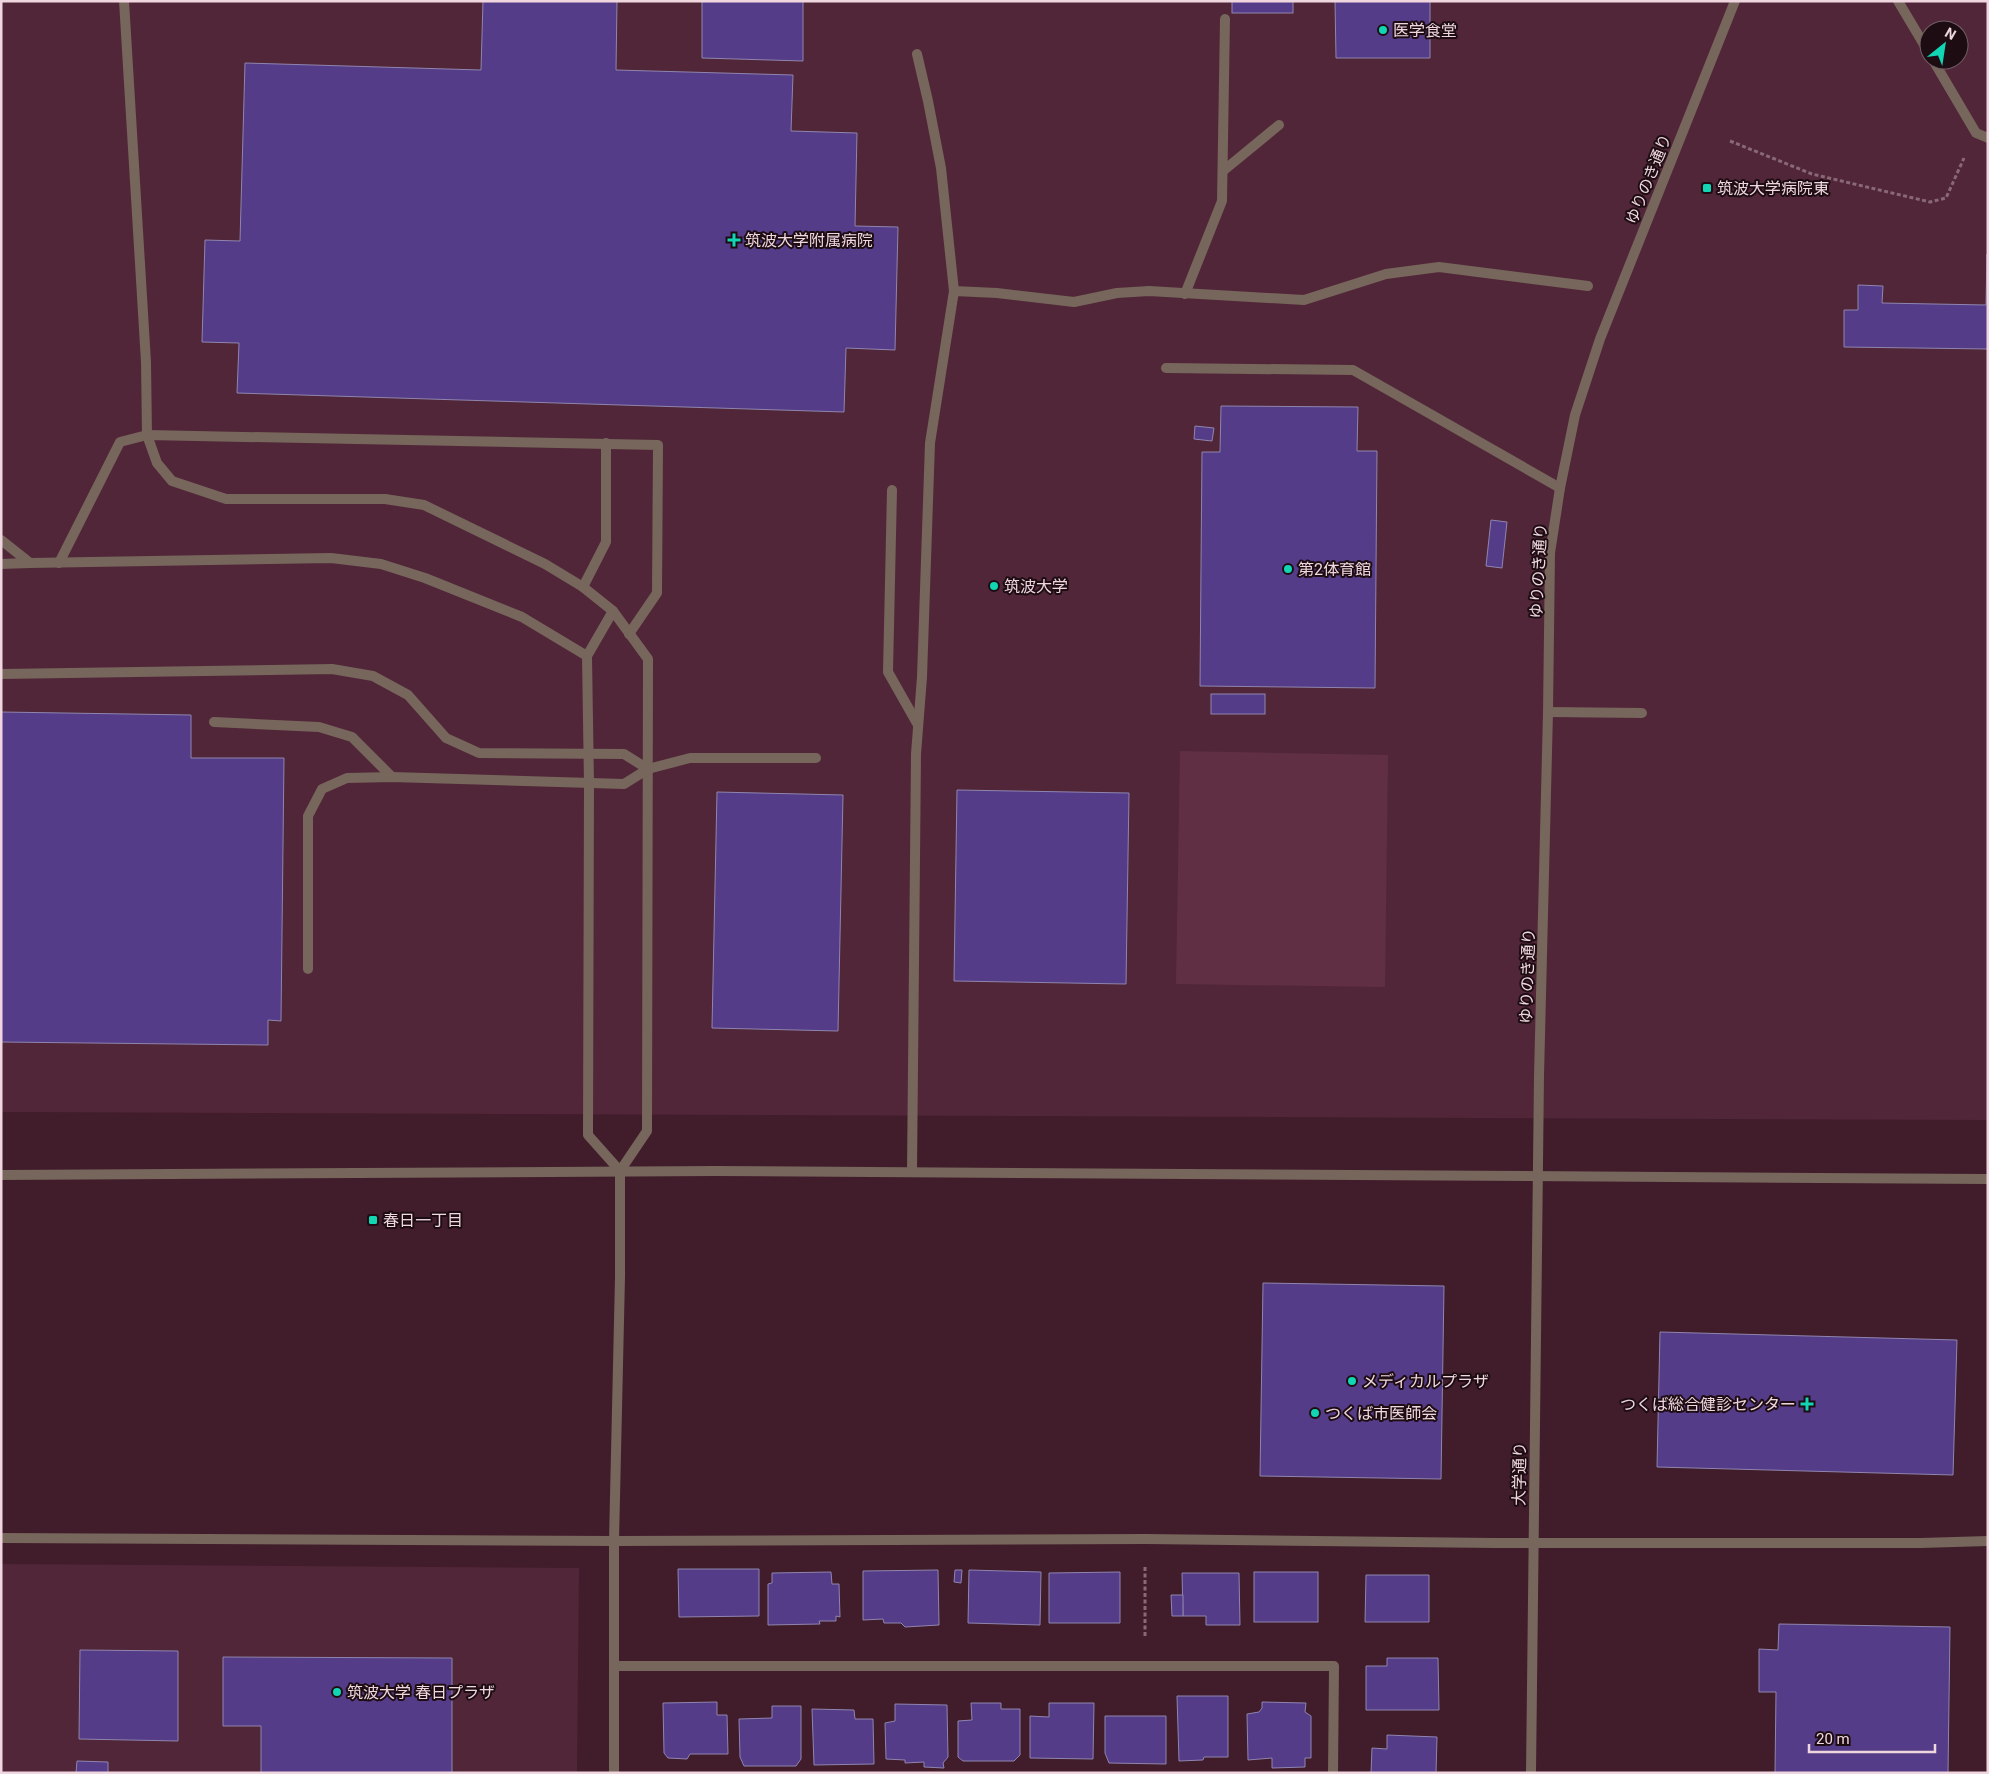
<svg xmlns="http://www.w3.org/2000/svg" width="1989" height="1774" font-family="Roboto,'Noto Sans JP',sans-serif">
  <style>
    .built { fill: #512638; fill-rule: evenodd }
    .green { fill: #602f43 }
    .building { fill: #553c89; stroke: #8f85ae }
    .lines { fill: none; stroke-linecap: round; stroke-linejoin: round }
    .path { stroke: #896975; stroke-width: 3; stroke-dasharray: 4 2.5; stroke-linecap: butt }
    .service { stroke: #76665b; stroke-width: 10 }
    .pedestrian { stroke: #76665b; stroke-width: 10 }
    .minor { stroke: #76665b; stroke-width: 10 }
    .tertiary { stroke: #76665b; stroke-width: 10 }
    .poi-dot { fill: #12d5b4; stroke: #1d0d13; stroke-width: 2 }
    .labels { text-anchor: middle; stroke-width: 4; stroke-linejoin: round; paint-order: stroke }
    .poi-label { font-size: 16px; fill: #f0d7df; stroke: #1d0d13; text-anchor: start }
    .street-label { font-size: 16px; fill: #f0d7df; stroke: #1d0d13 }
  </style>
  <rect width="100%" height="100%" fill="#411c2b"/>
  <!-- built -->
  <g class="built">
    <path d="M1 1H1988V1120L1 1112ZM1929 30H1959V60H1929Z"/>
    <path d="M1 1564 579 1568 577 1773H1Z"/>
  </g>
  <!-- green -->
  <path class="green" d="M1180 751 1388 755 1385 987 1176 984Z"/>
  <!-- building -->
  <g class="building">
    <path d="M483 1H617L616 70 793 75 791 131 857 133 855 226 898 227 895 350 846 348 844 412 237 393 239 343 202 342 205 240 240 241 245 63 481 70Z"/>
    <path d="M702 1H803V61L702 58Z"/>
    <rect x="1232" y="1" width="61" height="12"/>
    <path d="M1335 1H1430V58H1336Z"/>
    <path d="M1987 254 1988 349 1844 347V310H1858V285L1883 286 1882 303 1986 305Z"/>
    <path d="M1221 406 1358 407 1357 451H1377L1375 688 1200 686 1202 452H1220Z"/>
    <path d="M1195 426 1214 428 1212 441 1194 439Z"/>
    <path d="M1491 520 1507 522 1502 568 1486 566Z"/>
    <rect x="1211" y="694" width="54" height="20"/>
    <path d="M1 712 191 715V758H284L281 1021 268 1020V1045L1 1042Z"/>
    <path d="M957 790 1129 793 1126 984 954 981Z"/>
    <path d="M717 792 843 795 838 1031 712 1028Z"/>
    <path d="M1263 1283 1444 1286 1441 1479 1260 1476Z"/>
    <path d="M1660 1332 1957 1340 1953 1475 1657 1467Z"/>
    <path d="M678 1569H759V1616L679 1617Z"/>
    <path d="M938 1570 939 1625 905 1627 901 1623H884L883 1619 863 1620V1571Z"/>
    <path d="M955 1570H962L961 1583 954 1582Z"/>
    <path d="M969 1570 1041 1572 1040 1625 968 1623Z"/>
    <path d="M831 1572 832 1584H839L840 1617 836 1616V1621H819L820 1624 768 1625V1584L772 1583V1573Z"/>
    <path d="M1120 1572V1623H1049V1573Z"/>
    <rect x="1254" y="1572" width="64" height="50"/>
    <path d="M1182 1573H1239L1240 1625H1206V1616H1183Z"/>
    <path d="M1366 1575H1429V1622H1365Z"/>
    <path d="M1171 1595H1183V1616H1172Z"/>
    <path d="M1779 1624 1950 1627 1948 1773H1775L1776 1692H1759V1649L1778 1650Z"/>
    <path d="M80 1650 178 1651V1741L79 1739Z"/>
    <path d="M223 1657 452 1658V1773H261V1726H223Z"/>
    <path d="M1387 1658H1438L1439 1710H1366V1666H1387Z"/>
    <path d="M1177 1696H1228V1757H1204L1203 1760 1179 1761Z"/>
    <path d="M717 1702V1715H727L728 1754H690L687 1759 668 1758 664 1753 663 1703Z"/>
    <path d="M1262 1702 1306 1703 1305 1712 1311 1716V1758H1305V1767L1272 1768V1758L1248 1760 1247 1714 1259 1712 1262 1708Z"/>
    <path d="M971 1703H1001V1709H1020V1755L1014 1761H963L958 1757V1721L972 1720Z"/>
    <path d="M1049 1703H1094L1093 1759 1030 1758V1716L1049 1717Z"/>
    <path d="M895 1704 947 1705 948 1757 943 1763 944 1768 924 1767V1762L905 1763V1760L886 1759 885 1723 895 1721Z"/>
    <path d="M772 1706H801V1759L796 1766H744L740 1757 739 1719 772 1718Z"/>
    <path d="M812 1709 854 1710 855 1719H873L874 1764 814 1765Z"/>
    <path d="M1105 1716H1166V1764L1109 1763 1105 1753Z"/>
    <path d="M1387 1735 1437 1737 1436 1773H1371L1372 1748 1387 1749Z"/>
    <path d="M77 1761 108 1762V1773H76Z"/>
  </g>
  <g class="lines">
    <!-- path -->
    <g class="path">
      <path d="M1730 141 1812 174 1930 202 1946 198 1964 158"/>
      <path d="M1145 1567V1638"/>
    </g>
    <!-- service -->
    <g class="service">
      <path d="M1223 171 1279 125"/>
      <path d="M954 291 997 293 1074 302 1117 293 1149 291 1304 300 1386 274 1439 267 1588 286"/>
      <path d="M1185 294 1222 201 1225 19"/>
      <path d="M1166 368 1353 370 1560 488"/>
      <path d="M892 490 888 672 918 725"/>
      <path d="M1 540 30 563 331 558 381 564 425 578 522 617 587 656 589 784 588 1135 620 1171 647 1131 648 659 613 611 583 587 545 564 424 505 385 499H226L172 481 157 463 147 435 146 362 124 1"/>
      <path d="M59 563 120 442 147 435 658 445 657 593 629 634"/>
      <path d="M1 564 30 563"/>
      <path d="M583 587 606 542V443"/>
      <path d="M587 656 613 611"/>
      <path d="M1 674 332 669 373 676 408 695 446 738 479 753 624 754 648 769"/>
      <path d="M1548 712 1642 713"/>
      <path d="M214 722 319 727 352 737 392 777"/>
      <path d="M308 969V816L322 789 347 778 392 777 624 784 648 769 690 758H816"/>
      <path d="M912 1172 916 754 922 677 930 443 954 291 941 168 928 101 917 54"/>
    </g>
    <!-- pedestrian -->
    <g class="pedestrian">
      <path d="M1898 1 1929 53"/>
      <path d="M1933 60 1976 133 1988 138"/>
      <path d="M1 1538 614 1541 1145 1539 1494 1543H1921L1988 1541"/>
    </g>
    <!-- minor -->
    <g class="minor">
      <path d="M614 1666H1334L1333 1773"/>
      <path d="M614 1773V1541L620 1277V1171"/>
    </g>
    <!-- tertiary -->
    <g class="tertiary">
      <path d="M1 1175 715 1171 1988 1179"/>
      <path d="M1531 1773 1539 1076 1548 712 1550 553 1560 488 1575 415 1600 339 1735 1"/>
    </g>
  </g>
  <!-- markers -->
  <g class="poi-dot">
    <circle cx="1383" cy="30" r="5"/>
    <rect x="1702" y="183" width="10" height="10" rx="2.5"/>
    <path d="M731.5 232.5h5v5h5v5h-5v5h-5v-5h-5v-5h5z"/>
    <circle cx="1288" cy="569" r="5"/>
    <circle cx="994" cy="586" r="5"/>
    <rect x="368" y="1215" width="10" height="10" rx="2.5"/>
    <circle cx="1352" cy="1381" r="5"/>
    <path d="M1804.5 1396.5h5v5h5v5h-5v5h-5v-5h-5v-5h5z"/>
    <circle cx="1315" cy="1413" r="5"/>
    <circle cx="337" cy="1692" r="5"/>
  </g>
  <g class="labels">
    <!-- poi labels -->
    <g class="poi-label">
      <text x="1393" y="36">医学食堂</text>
      <text x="1717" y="194">筑波大学病院東</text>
      <text x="745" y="246">筑波大学附属病院</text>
      <text x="1298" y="575">第2体育館</text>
      <text x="1004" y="592">筑波大学</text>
      <text x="383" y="1226">春日一丁目</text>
      <text x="1362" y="1387">メディカルプラザ</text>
      <text x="1796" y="1410" text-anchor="end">つくば総合健診センター</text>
      <text x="1325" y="1419">つくば市医師会</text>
      <text x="347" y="1698">筑波大学 春日プラザ</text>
    </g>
    <!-- street labels -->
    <g class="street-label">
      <text transform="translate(1648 179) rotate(-68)" y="6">ゆりのき通り</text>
      <text transform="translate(1538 571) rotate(-87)" y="6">ゆりのき通り</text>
      <text transform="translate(1527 976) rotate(-88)" y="6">ゆりのき通り</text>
      <text transform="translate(1519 1474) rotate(-89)" y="6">大学通り</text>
    </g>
  </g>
  <!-- border -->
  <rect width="1989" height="1774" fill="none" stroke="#f0d7df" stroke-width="5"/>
  <!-- north arrow -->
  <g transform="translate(1944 45) rotate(30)"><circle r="24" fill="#1d0d13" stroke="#715e65"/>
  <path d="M0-4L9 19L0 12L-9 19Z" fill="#12d5b4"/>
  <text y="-8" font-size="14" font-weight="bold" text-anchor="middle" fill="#f0d7df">N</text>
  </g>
  <!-- scale -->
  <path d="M1809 1744v8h126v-8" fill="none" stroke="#f0d7df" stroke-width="2.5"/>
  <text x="1816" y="1744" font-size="15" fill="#f0d7df" stroke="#1d0d13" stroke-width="4" paint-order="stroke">20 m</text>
</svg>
